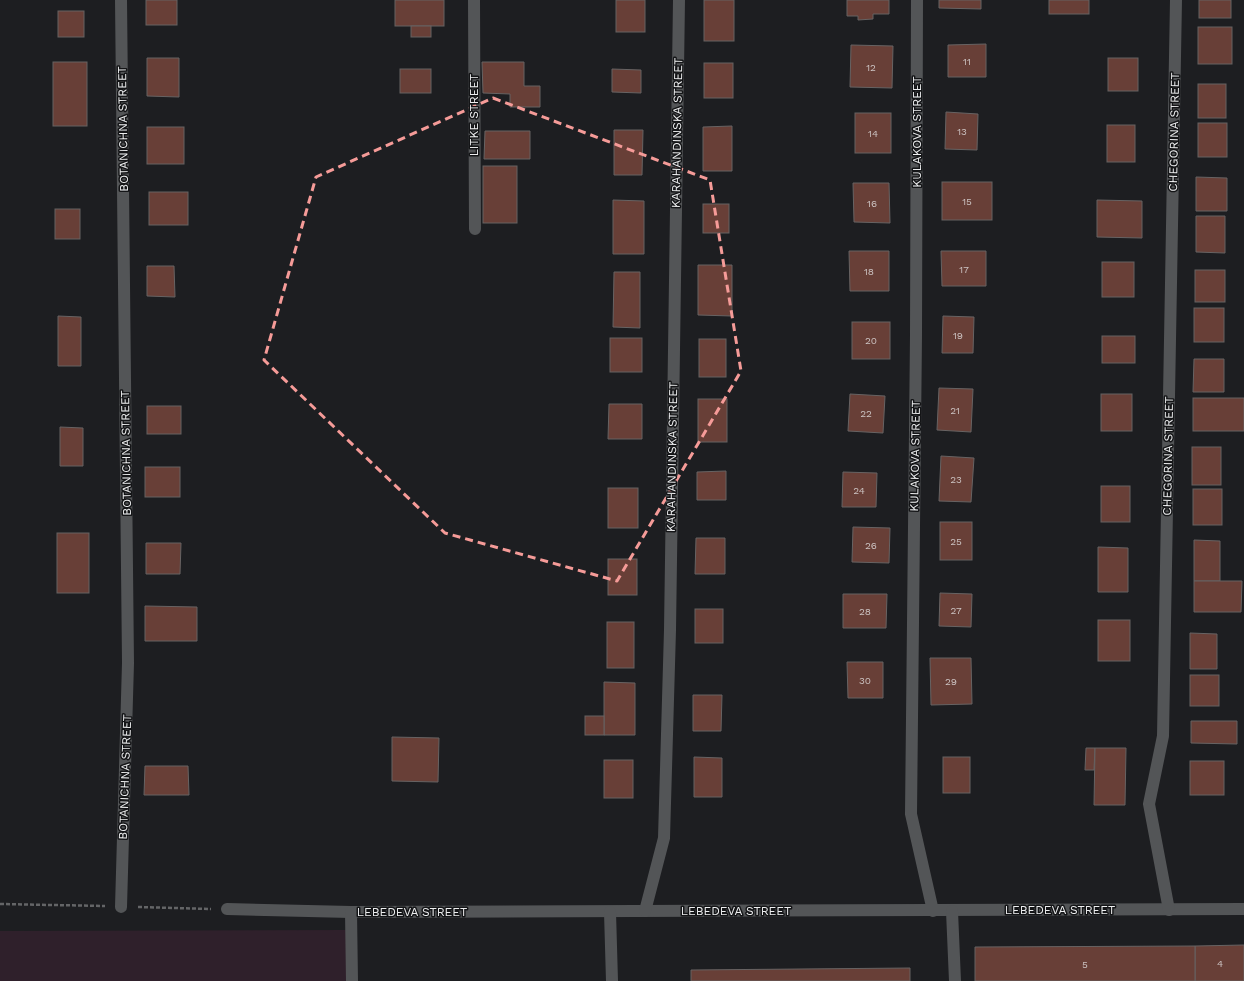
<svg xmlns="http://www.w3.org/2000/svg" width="1244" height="981" font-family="'Work Sans',sans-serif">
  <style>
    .industrial { fill: #2f202b }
    .building { fill: #683f37; stroke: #676363 }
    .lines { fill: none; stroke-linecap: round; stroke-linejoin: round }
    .path { stroke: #646567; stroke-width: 2.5; stroke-dasharray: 4 2; stroke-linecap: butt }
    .minor { stroke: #535557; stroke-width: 12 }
    .marked { fill: none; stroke: #f59b98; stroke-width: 3; stroke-dasharray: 8 5; stroke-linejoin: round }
    .labels { text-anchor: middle; stroke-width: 3; stroke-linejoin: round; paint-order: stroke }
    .number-label { font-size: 10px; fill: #ccc3c2 }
    .street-label { font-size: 12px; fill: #eeeff0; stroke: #141517 }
  </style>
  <rect width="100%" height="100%" fill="#1d1e21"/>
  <!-- industrial -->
  <path class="industrial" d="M346 930V981H0V931Z"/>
  <!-- building -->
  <g class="building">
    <rect x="146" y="0" width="31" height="25"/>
    <rect x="395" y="0" width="49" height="26"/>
    <rect x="616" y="0" width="29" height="32"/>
    <rect x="704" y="0" width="30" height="41"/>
    <path d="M847 0H889V14H873V19L858 20V16H847Z"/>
    <path d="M939 0H981V9L939 8Z"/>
    <rect x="1049" y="0" width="40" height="14"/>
    <rect x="1199" y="0" width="32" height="18"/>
    <rect x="58" y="11" width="26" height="26"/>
    <rect x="411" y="26" width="20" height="11"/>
    <rect x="1198" y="27" width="34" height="37"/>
    <path d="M986 44V77H948V45Z"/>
    <path d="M851 45 893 46 892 88 850 87Z"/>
    <path d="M147 58H179V97L147 96Z"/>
    <rect x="1108" y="58" width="30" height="33"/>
    <rect x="53" y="62" width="34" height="64"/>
    <path d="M482 62H524V86H540V107H510V94L483 93Z"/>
    <rect x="704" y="63" width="29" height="35"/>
    <rect x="400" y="69" width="31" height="24"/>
    <path d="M612 69 641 70V93L612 92Z"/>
    <rect x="1198" y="84" width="28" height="34"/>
    <path d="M946 112 978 114 977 150 945 149Z"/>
    <rect x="855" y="113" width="36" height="40"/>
    <rect x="1198" y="123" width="29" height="34"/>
    <rect x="1107" y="125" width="28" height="37"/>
    <path d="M732 126V171H703V127Z"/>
    <rect x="147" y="127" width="37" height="37"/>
    <path d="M614 130H643L642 175H614Z"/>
    <path d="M485 131H530V159H484Z"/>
    <rect x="483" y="166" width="34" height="57"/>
    <path d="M1196 177 1227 178V211H1196Z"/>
    <rect x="942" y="182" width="50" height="38"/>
    <path d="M853 183H889L890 223 854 222Z"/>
    <rect x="149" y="192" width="39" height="33"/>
    <path d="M613 200 644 201V254H613Z"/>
    <path d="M1097 200 1142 201V238L1097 237Z"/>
    <rect x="703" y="204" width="26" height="29"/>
    <rect x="55" y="209" width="25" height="30"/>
    <path d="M1196 216H1225V253L1196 252Z"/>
    <path d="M849 251H889V291H850Z"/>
    <path d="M941 251H986V286H942Z"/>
    <rect x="1102" y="262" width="32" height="35"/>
    <path d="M698 265H732V316L698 315Z"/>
    <path d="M147 266H174L175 297 147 296Z"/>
    <rect x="1195" y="270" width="30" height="32"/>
    <path d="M614 272H640V328L613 327Z"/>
    <rect x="1194" y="308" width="30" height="34"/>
    <path d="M58 316 81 317V366H58Z"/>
    <path d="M943 316 974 317 973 353H942Z"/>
    <rect x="852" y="322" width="38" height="37"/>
    <rect x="1102" y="336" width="33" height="27"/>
    <rect x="610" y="338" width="32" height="34"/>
    <rect x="699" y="339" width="27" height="38"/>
    <path d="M1194 359H1224V392H1193Z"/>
    <path d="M939 388 973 389 971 432 937 430Z"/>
    <path d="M850 394 885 396 883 433 848 431Z"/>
    <rect x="1101" y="394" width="31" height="37"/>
    <rect x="1193" y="398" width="51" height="33"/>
    <rect x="698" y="399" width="29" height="43"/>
    <path d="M609 404H642V439H608Z"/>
    <rect x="147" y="406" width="34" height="28"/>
    <path d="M60 427 83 428V466H60Z"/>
    <rect x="1192" y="447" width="29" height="38"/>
    <path d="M941 456 974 458 971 502 939 501Z"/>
    <rect x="145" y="467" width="35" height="30"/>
    <path d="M726 471V500H697V472Z"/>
    <path d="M843 472 877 473 876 507H842Z"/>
    <rect x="1101" y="486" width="29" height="36"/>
    <rect x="608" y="488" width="30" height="40"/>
    <rect x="1193" y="489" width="29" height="36"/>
    <rect x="940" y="522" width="32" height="38"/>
    <path d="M853 527 890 528 889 563 852 562Z"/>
    <rect x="57" y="533" width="32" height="60"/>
    <path d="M696 538H725V574H695Z"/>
    <path d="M1194 540 1220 541V581H1194Z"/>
    <path d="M146 543H181L180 574H146Z"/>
    <path d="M1098 547 1128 548V592H1098Z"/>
    <rect x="608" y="559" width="29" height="36"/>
    <path d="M1194 581H1242L1241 612H1194Z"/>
    <path d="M940 593 972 594 971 627 939 626Z"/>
    <path d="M843 594H887L886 628H843Z"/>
    <path d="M145 606 197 607V641H145Z"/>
    <rect x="695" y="609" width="28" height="34"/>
    <rect x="1098" y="620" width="32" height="41"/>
    <rect x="607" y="622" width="27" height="46"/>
    <path d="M1190 633 1217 634V669H1190Z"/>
    <path d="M930 658H971L972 704 931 705Z"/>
    <path d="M847 662H883V698H848Z"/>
    <rect x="1190" y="675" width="29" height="31"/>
    <path d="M604 682 635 683V735H604Z"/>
    <path d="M693 695H722L721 731H693Z"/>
    <rect x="585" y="716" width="19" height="19"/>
    <path d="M1191 721H1237V744L1191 743Z"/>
    <path d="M392 737 439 738 438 782 392 781Z"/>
    <path d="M1086 748H1095L1094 770H1085Z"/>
    <path d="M1095 748H1126L1125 805H1094Z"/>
    <path d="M694 757 722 758V797H694Z"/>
    <rect x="943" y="757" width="27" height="36"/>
    <rect x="604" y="760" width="29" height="38"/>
    <rect x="1190" y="761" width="34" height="34"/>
    <path d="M145 766H188L189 795H144Z"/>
    <path d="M1244 945V981H1195V946Z"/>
    <path d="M1195 946V981H975V947Z"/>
    <path d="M910 968V981H691V970Z"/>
  </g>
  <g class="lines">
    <!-- path -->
    <g class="path">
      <path d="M0 904 105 906"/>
      <path d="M138 907 211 909"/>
    </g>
    <!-- minor -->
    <g class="minor">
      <path d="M474 0 475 229"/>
      <path d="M917 0 916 335 911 814 933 911"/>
      <path d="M121 907 128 663 121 0"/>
      <path d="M227 909 351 912 1244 909"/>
      <path d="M1169 910 1149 804 1163 736 1176 0"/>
      <path d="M645 911 664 838 670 630 679 0"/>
      <path d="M952 911 955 981"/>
      <path d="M351 912 352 981"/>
      <path d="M610 912 612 981"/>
    </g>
  </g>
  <!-- marked area -->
  <path class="marked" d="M493 98 710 180 741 371 617 581 445 533 264 360 316 177Z"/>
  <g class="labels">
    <!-- number labels -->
    <g class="number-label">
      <text x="967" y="65">11</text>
      <text x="871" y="71">12</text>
      <text x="962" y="135">13</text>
      <text x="873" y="137">14</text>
      <text x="967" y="205">15</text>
      <text x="872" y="207">16</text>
      <text x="964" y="273">17</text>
      <text x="869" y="275">18</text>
      <text x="958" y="339">19</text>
      <text x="871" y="344">20</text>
      <text x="955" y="414">21</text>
      <text x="866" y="417">22</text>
      <text x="956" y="483">23</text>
      <text x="859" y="494">24</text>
      <text x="956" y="545">25</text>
      <text x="871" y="549">26</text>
      <text x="956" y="614">27</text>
      <text x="865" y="615">28</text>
      <text x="865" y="684">30</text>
      <text x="951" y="685">29</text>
      <text x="1220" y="967">4</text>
      <text x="1085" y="968">5</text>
    </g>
    <!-- street labels -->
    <g class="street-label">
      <text transform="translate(474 115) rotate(-90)" y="4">LITKE STREET</text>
      <text transform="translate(123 129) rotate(-91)" y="4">BOTANICHNA STREET</text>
      <text transform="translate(917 132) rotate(-90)" y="4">KULAKOVA STREET</text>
      <text transform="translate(1174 132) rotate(-89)" y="4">CHEGORINA STREET</text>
      <text transform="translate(677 133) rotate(-89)" y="4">KARAHANDINSKA STREET</text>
      <text transform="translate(126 453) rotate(-91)" y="4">BOTANICHNA STREET</text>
      <text transform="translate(915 456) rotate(-89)" y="4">KULAKOVA STREET</text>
      <text transform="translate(1168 456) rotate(-89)" y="4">CHEGORINA STREET</text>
      <text transform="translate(672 457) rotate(-89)" y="4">KARAHANDINSKA STREET</text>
      <text transform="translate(125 777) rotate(-88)" y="4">BOTANICHNA STREET</text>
      <text x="1060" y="914">LEBEDEVA STREET</text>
      <text x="736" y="915">LEBEDEVA STREET</text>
      <text x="412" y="916">LEBEDEVA STREET</text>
    </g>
  </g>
</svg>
